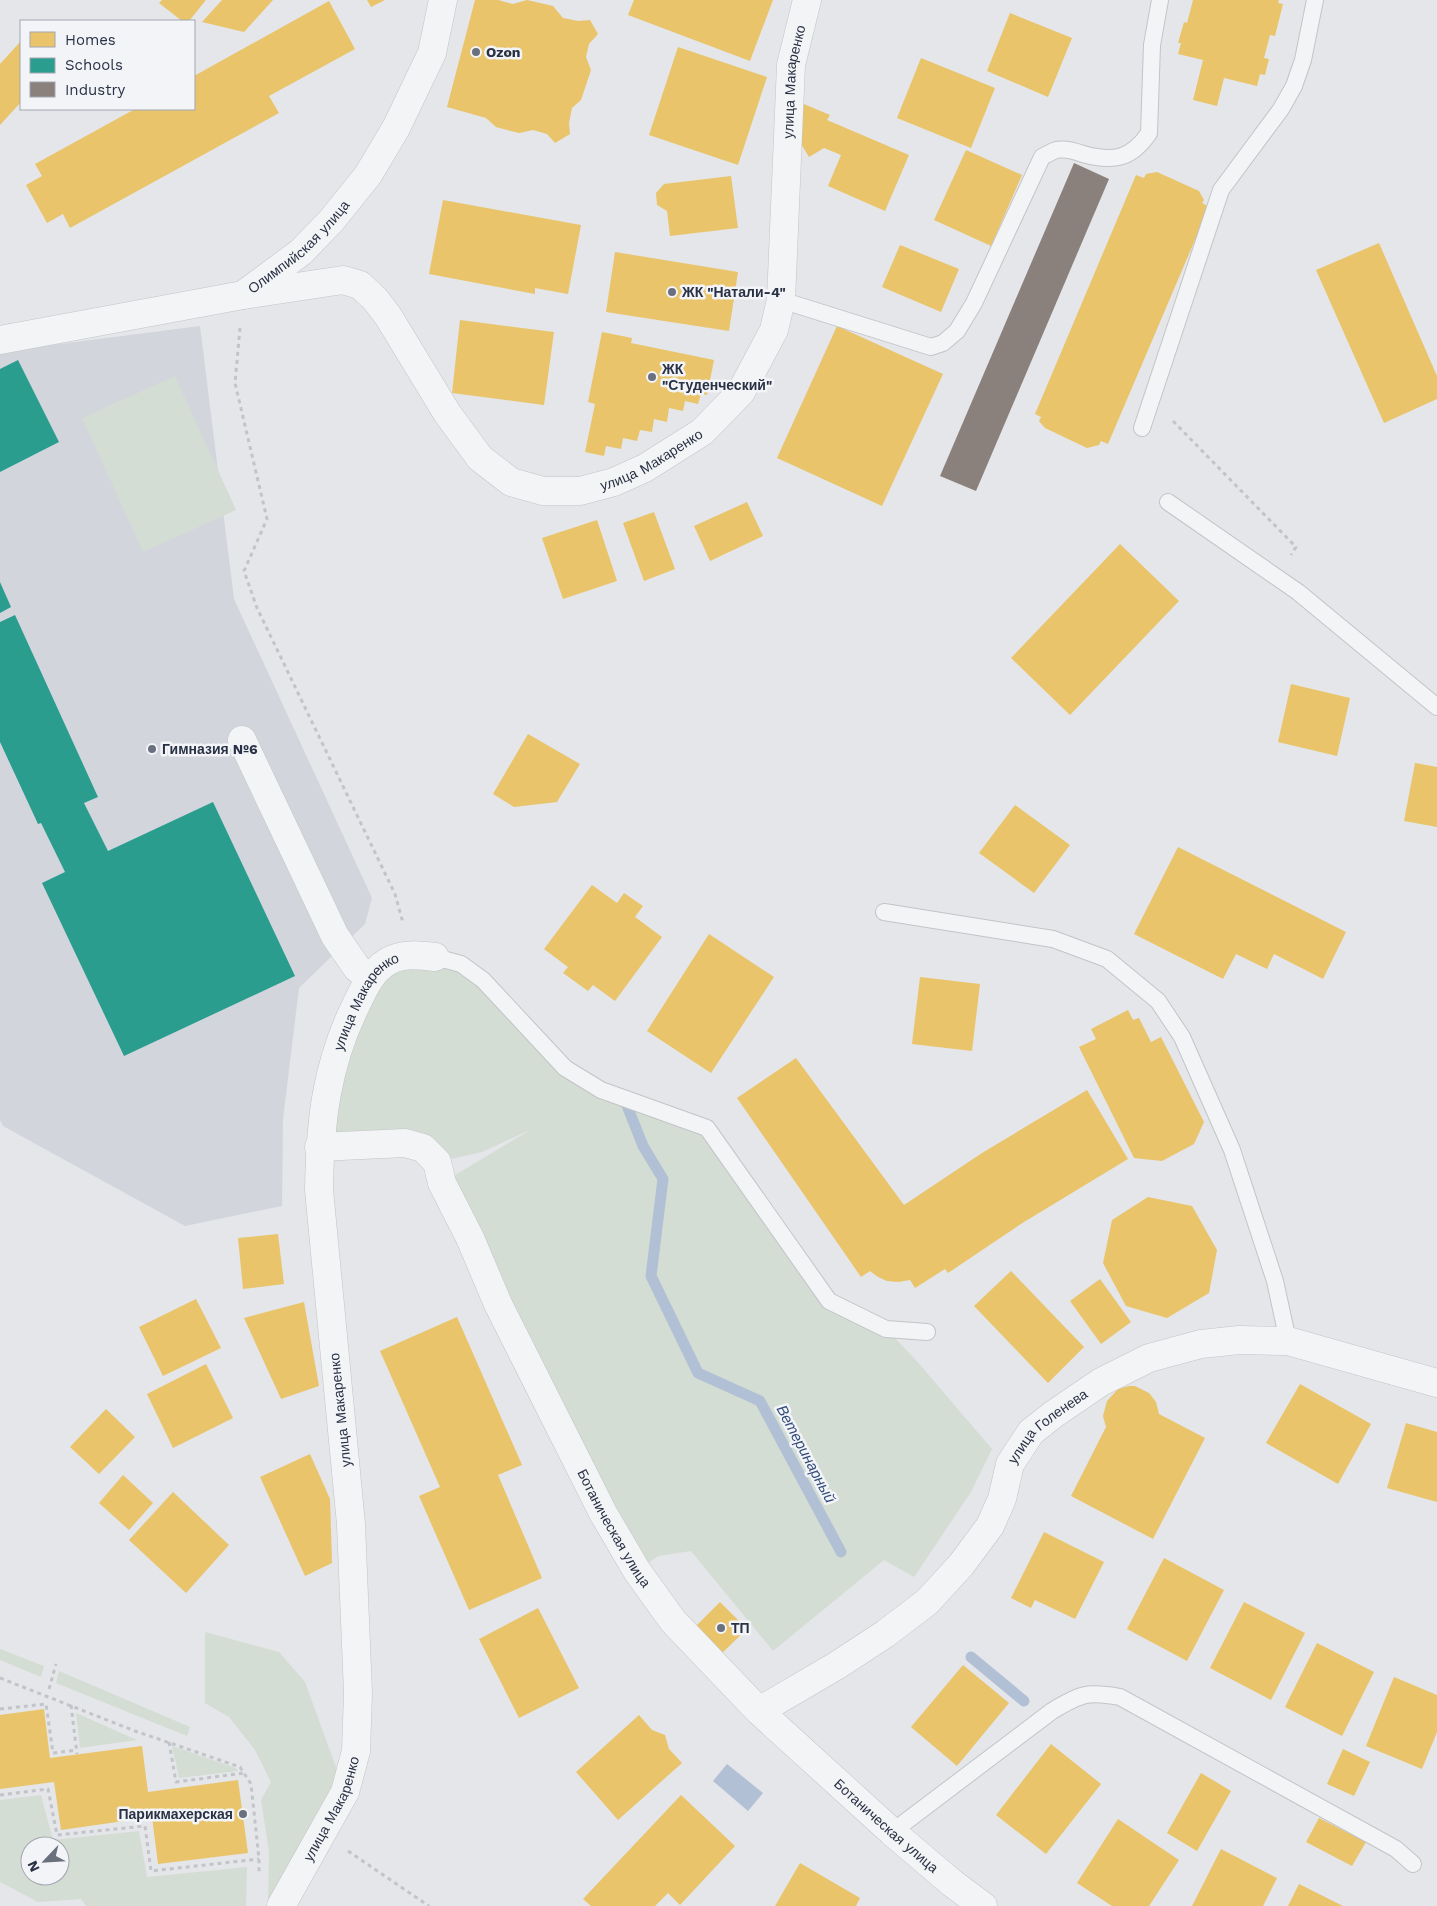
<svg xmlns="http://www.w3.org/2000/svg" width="1437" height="1906" font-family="'Work Sans',sans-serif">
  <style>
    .built { fill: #d2d5dc }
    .green { fill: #d4ddd4; fill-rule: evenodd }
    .water { fill: #b2c0d5 }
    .homes { fill: #e9c46a }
    .schools { fill: #2a9d8f }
    .industry { fill: #8a817c }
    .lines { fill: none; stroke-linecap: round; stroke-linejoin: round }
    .stream { stroke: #b2c0d5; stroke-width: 11 }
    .lane-casing { stroke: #c2c4c7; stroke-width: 18 }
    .street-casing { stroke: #c2c4c7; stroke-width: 29 }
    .path { stroke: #c3c4c9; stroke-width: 3; stroke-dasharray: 4 4; stroke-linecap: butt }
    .lane { stroke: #f3f4f6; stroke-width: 16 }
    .street { stroke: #f3f4f6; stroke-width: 28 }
    .poi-dot { fill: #6a707e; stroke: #f2f4f8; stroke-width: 2 }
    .labels { text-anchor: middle; stroke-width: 5; stroke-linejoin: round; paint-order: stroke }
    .poi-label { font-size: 14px; font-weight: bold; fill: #293144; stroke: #f2f4f8; text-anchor: start }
    .street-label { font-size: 14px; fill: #293144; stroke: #f2f4f8 }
    .water-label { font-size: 15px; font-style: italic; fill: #314c7a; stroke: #f2f4f8 }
  </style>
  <rect width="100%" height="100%" fill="#e4e6e9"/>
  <!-- built -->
  <path class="built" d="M200 326 234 599 372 898 365 924 299 988 283 1119 282 1206 185 1226 3 1126 0 1120V354L13 350Z"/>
  <!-- green -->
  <g class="green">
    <path d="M175 376 236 510 143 552 82 418Z"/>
    <path d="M388 961 461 964 565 1068 707 1128 829 1301 886 1329 915 1359 992 1449 971 1492 914 1577 884 1560 773 1651 691 1551 658 1556 637 1571 442 1183 530 1130 482 1152 437 1162 423 1148 319 1147 328 1082Z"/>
    <path d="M205 1632 279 1652 305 1682 345 1792 268 1906 269 1852 261 1800 271 1782 255 1750 229 1717 205 1703Z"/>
    <path d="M0 1649 44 1666 41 1677 0 1660Z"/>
    <path d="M59 1671 190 1727 187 1736 56 1683Z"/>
    <path d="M76 1713 137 1740 80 1748Z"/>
    <path d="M172 1746 236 1768 238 1771 179 1778Z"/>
    <path d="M41 1795 53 1840 139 1831 147 1877 247 1867 246 1906H86L81 1899 38 1902 0 1882V1800ZM30 1846H60V1876H30Z"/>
  </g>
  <!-- water -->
  <path class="water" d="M727 1764 763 1793 748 1811 713 1781Z"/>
  <!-- homes -->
  <g class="homes">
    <path d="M162 0H206L189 21H182L159 3Z"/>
    <path d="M222 0H273L244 32 202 22Z"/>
    <path d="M367 0H385L371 7Z"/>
    <path d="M475 0H498L513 4 527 0 553 6 563 18 578 21 590 20 598 34 589 44 586 57 591 70 581 100 572 108 569 123 570 134 555 143 547 134 533 130 519 133 496 127 486 118 447 107Z"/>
    <path d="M634 0H773L750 61 628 15Z"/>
    <path d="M1193 0H1279L1278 3 1283 4 1275 36 1270 35 1264 58 1269 59 1265 75 1260 74 1257 86 1224 78 1217 106 1193 100 1203 60 1178 54 1181 43H1178L1184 22 1187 23Z"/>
    <path d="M329 1 355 49 269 96 279 113 70 228 63 214 47 223 26 185 42 176 35 164 135 109H194V76Z"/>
    <path d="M1010 13 1072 38 1048 97 987 71Z"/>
    <path d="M21 41V102L0 125V64Z"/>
    <path d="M678 47 767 77 738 165 649 135Z"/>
    <path d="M921 58 995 88 971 148 897 118Z"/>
    <path d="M799 102 830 115 827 120 909 155 885 211 828 186 841 155 824 148 809 157 795 134Z"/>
    <path d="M966 150 1022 175 991 246 934 220Z"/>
    <path d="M1157 172 1199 191 1204 200 1202 203 1209 207 1108 444 1101 441 1099 445 1087 448 1045 428 1039 421 1041 417 1035 414 1136 175 1144 178 1146 174Z"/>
    <path d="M731 176 738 228 670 236 667 211 657 205 656 193 664 184Z"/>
    <path d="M443 200 581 225 568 294 535 288V294L429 274Z"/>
    <path d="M1379 243 1437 376V399L1384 423 1316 270Z"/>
    <path d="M900 245 959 269 941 312 882 287Z"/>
    <path d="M615 252 738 272 729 331 606 312Z"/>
    <path d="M460 320 554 332 544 405 452 393Z"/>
    <path d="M837 326 943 374 882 506 777 458Z"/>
    <path d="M602 332 632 338 631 343 714 360 707 395 701 394 698 404 685 401 683 411 669 408 667 422 654 419 652 432 640 430 637 441 623 438 621 449 606 446 604 456 585 452 595 404 588 402Z"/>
    <path d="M747 502 763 536 710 561 694 526Z"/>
    <path d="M654 512 675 569 644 581 623 523Z"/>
    <path d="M597 520 617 581 563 599 542 538Z"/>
    <path d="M1120 544 1179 601 1070 715 1011 658Z"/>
    <path d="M1291 684 1350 698 1337 756 1278 742Z"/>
    <path d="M528 734 580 764 557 802 514 807 493 794Z"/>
    <path d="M1415 763 1437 767V827L1404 821Z"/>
    <path d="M1015 805 1070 845 1034 893 979 853Z"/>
    <path d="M1178 847 1346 932 1323 979 1274 954 1267 969 1236 954 1223 979 1134 934Z"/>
    <path d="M592 885 617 903 624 893 643 906 635 917 662 937 615 1001 593 985 588 991 563 973 568 967 544 949Z"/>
    <path d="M709 934 774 977 711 1073 647 1031Z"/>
    <path d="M920 977 980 984 972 1051 912 1044Z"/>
    <path d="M1128 1010 1133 1020 1139 1018 1151 1042 1161 1037 1204 1122 1194 1144 1162 1161 1134 1158 1079 1047 1096 1039 1091 1029Z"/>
    <path d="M796 1058 904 1205 982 1153 1087 1090 1128 1159 1024 1222 948 1273 945 1269 915 1288 910 1280 898 1282 887 1281 878 1277 870 1271 861 1277 737 1098Z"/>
    <path d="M1148 1197 1192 1206 1217 1250 1209 1293 1167 1318 1126 1306 1103 1263 1112 1220Z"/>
    <path d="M278 1234 284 1284 243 1289 238 1238Z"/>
    <path d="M1011 1271 1084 1347 1048 1383 974 1306Z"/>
    <path d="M1100 1279 1131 1322 1101 1344 1070 1301Z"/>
    <path d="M196 1299 221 1348 163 1376 139 1327Z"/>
    <path d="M304 1302 319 1386 281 1399 244 1318Z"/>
    <path d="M457 1317 522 1465 498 1475 542 1578 469 1610 419 1496 440 1487 380 1351Z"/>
    <path d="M206 1364 233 1418 173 1448 147 1394Z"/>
    <path d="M1300 1384 1371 1424 1338 1484 1266 1443Z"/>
    <path d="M1129 1386H1135L1149 1393 1156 1402 1159 1414 1205 1438 1153 1539 1071 1496 1106 1427 1103 1416 1107 1401 1118 1389Z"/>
    <path d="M106 1409 135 1437 99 1474 70 1447Z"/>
    <path d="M1406 1423 1437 1432V1502L1387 1488Z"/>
    <path d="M310 1454 330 1499 332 1563 305 1576 260 1477Z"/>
    <path d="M123 1475 153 1503 129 1530 99 1503Z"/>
    <path d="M173 1492 229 1545 186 1593 129 1540Z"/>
    <path d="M1044 1532 1104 1562 1075 1619 1035 1600 1031 1608 1011 1598Z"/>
    <path d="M1164 1558 1224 1590 1187 1661 1127 1629Z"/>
    <path d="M720 1602 747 1629 722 1653 696 1626Z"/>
    <path d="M1244 1602 1305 1633 1271 1700 1210 1668Z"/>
    <path d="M538 1608 579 1688 519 1718 479 1639Z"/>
    <path d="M1317 1643 1374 1672 1342 1736 1285 1707Z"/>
    <path d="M963 1665 1009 1703 957 1766 911 1727Z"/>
    <path d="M1394 1677 1437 1695V1732L1422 1769 1366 1746Z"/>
    <path d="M44 1709 50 1758 142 1746 148 1792 238 1780 248 1853 158 1864 152 1817 61 1830 54 1782 0 1789V1715Z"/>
    <path d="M639 1715 652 1730 665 1735 669 1749 682 1763 618 1820 576 1772Z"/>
    <path d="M1051 1744 1101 1784 1046 1854 996 1815Z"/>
    <path d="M1343 1749 1370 1762 1354 1796 1327 1784Z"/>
    <path d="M1201 1773 1231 1791 1197 1851 1167 1833Z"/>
    <path d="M681 1795 735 1846 680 1905 668 1893 655 1906H591L583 1899Z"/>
    <path d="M1319 1818 1366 1842 1352 1866 1306 1842Z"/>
    <path d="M1118 1819 1179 1860 1149 1906H1112L1077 1883Z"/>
    <path d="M1221 1849 1277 1878 1263 1906H1192Z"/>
    <path d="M800 1863 860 1898 856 1906H775Z"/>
    <path d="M1299 1884 1343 1906H1288Z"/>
  </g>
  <!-- schools -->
  <g class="schools">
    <path d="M18 360 59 442 0 472V369Z"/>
    <path d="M0 582 11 607 0 613Z"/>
    <path d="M15 615 98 797 84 803 108 851 213 802 295 976 124 1056 42 883 65 872 41 823 38 824 0 742V622Z"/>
  </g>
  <!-- industry -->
  <path class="industry" d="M1074 163 1109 179 976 491 940 476Z"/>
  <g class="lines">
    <!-- stream -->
    <g class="stream">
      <path d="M624 1098 643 1146 663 1179 651 1276 698 1373 760 1401 841 1552"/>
      <path d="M971 1657 1024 1701"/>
    </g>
    <!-- lane casing -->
    <g class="lane-casing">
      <g id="lane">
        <path d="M781 300 931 347 943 343 957 331 974 303 1042 157C1046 155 1051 152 1056 150 1065 148 1075 151 1083 154 1112 162 1131 160 1149 133L1152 45 1160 0"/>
        <path d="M1142 428 1221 190 1281 109 1294 86 1303 60 1315 0"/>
        <path d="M1168 502 1298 592 1437 707"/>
        <path d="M884 912 1053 939 1107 959 1158 1001 1182 1037 1232 1150 1275 1281 1288 1341"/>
        <path d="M435 957 461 964 483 980 565 1068 601 1090 707 1128 829 1301 886 1329 927 1332"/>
        <path d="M892 1832 1052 1711C1080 1694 1087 1691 1120 1697L1396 1849 1413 1864"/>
      </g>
    </g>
    <!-- street casing -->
    <g class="street-casing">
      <g id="street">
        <path id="s1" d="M243 295 343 280 360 285 375 299 388 316 447 413 480 458 511 482 543 491H580L614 482 645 468 702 432 741 392 774 330 781 300 791 65 807 0"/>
        <path id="s2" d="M0 340 243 295 301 252 331 221 368 175 396 128 432 53 443 0"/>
        <path d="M242 740 335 936 357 968 369 978"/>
        <path id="s3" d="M319 1147 405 1143 423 1148 437 1162 442 1183 470 1238 498 1304 603 1513 637 1571 673 1621 759 1711 892 1832 952 1883 983 1906"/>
        <path id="s4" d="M759 1711 836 1666 885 1634 927 1602 961 1565 990 1526 1002 1499 1010 1464 1031 1432 1054 1414 1101 1382 1149 1358 1201 1344 1239 1340 1288 1341 1437 1383"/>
        <path id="s5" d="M281 1906 345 1792 356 1751 358 1693 351 1524 319 1190C320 1122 326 1066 356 1005 364 988 371 972 387 962 402 953 419 955 435 957"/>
      </g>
    </g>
    <!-- path -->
    <g class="path">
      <path d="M240 328 235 383 267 519 244 571 257 608 395 894 403 923"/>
      <path d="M1173 421 1296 547 1291 555"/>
      <path d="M0 1678 135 1731 240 1767 251 1784 259 1859V1875"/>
      <path d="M49 1689 56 1664"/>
      <path d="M71 1705 77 1754"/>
      <path d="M0 1709 46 1704 53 1753 77 1750"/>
      <path d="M169 1742 176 1782 244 1773"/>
      <path d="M0 1795 48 1789 57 1835 145 1826 151 1871 259 1859"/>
      <path d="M348 1851 429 1906"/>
    </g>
    <!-- lane -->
    <use href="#lane" class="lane"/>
    <!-- street -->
    <use href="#street" class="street"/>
  </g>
  <!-- markers -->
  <g class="poi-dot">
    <circle cx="476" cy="52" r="5"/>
    <circle cx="672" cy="292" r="5"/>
    <circle cx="652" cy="377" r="5"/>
    <circle cx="152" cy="749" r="5"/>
    <circle cx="721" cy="1628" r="5"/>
    <circle cx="243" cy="1814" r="5"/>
  </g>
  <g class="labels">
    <!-- poi labels -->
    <g class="poi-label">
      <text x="486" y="57">Ozon</text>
      <text x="682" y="297">ЖК "Натали-4"</text>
      <text x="662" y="374">ЖК<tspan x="662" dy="16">"Студенческий"</tspan></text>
      <text x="162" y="754">Гимназия №6</text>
      <text x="731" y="1633">ТП</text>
      <text x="233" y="1819" text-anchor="end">Парикмахерская</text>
    </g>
    <!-- street labels -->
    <g class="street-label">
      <text dy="5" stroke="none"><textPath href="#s1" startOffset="952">улица Макаренко</textPath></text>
      <text dy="5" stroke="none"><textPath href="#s2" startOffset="321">Олимпийская улица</textPath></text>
      <text dy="5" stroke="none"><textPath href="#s1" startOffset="518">улица Макаренко</textPath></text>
      <text dy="5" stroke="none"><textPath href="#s5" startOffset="935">улица Макаренко</textPath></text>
      <text transform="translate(340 1410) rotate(-96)" y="5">улица Макаренко</text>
      <text dy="5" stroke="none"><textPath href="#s4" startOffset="419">улица Голенева</textPath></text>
      <text dy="5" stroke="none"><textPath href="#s3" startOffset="532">Ботаническая улица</textPath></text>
      <text dy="5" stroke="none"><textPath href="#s5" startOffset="110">улица Макаренко</textPath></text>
      <text dy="5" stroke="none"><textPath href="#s3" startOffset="938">Ботаническая улица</textPath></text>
    </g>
    <!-- water labels -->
    <g class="water-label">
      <text transform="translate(806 1454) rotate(62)" y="5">Ветеринарный</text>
    </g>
  </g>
  <!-- legend -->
  <rect x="20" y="20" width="175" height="90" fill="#f2f4f8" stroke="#a2a6b0"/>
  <rect x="30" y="32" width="25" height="15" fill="#e9c46a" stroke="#a2a6b0"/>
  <text x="65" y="45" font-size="15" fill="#293144">Homes</text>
  <rect x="30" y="58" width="25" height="15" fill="#2a9d8f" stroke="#a2a6b0"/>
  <text x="65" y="70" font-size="15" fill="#293144">Schools</text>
  <rect x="30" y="82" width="25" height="15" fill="#8a817c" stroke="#a2a6b0"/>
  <text x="65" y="95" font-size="15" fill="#293144">Industry</text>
  <!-- north arrow -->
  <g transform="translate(45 1861) rotate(245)"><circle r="24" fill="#f2f4f8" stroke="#a2a6b0"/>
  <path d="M0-4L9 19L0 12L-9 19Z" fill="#6a707e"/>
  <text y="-8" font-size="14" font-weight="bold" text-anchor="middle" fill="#293144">N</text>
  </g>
</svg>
